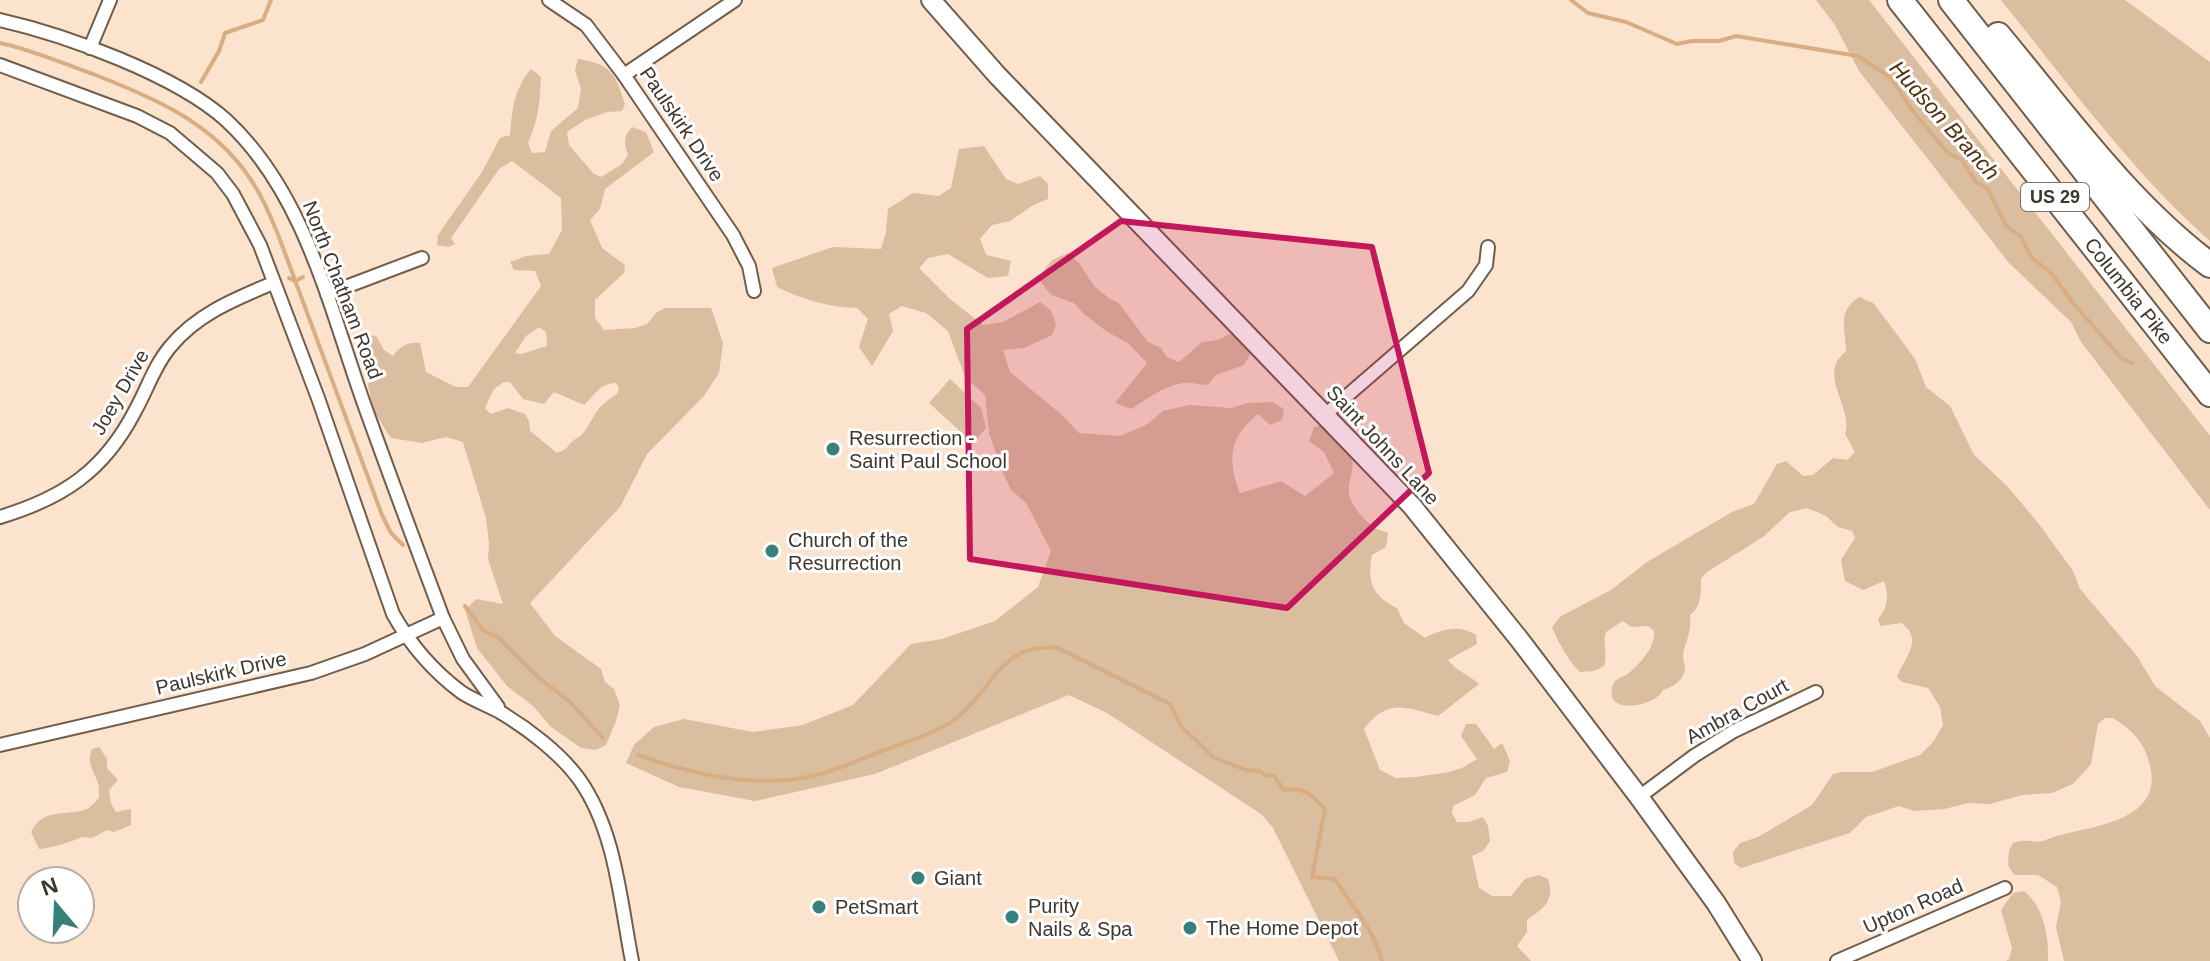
<svg xmlns="http://www.w3.org/2000/svg" width="2210" height="961" font-family="Arial,sans-serif">
  <style>
    .green { fill: #dbbda0; fill-rule: evenodd }
    .lines { fill: none; stroke-linecap: round; stroke-linejoin: round }
    .stream { stroke: #d9ac81; stroke-width: 4 }
    .street-casing { stroke: #705d4a; stroke-width: 16 }
    .secondary-casing { stroke: #705d4a; stroke-width: 22 }
    .highway-casing { stroke: #705d4a; stroke-width: 28 }
    .street { stroke: #fff; stroke-width: 12 }
    .secondary { stroke: #fff; stroke-width: 18 }
    .highway { stroke: #fff; stroke-width: 24 }
    .marked { fill: #c2185b; fill-opacity: 0.2; stroke: #c2185b; stroke-width: 6; stroke-linejoin: round }
    .poi-dot { fill: #38807a; stroke: #fff; stroke-width: 3 }
    .labels { text-anchor: middle; stroke-width: 6; stroke-linejoin: round; paint-order: stroke }
    .shield { fill: #fff; stroke: #79726d; stroke-width: 2 }
    .shield-label { font-size: 18px; font-weight: bold; fill: #3f362e }
    .street-label { font-size: 20px; fill: #3f362e; stroke: #fff }
    .poi-label { font-size: 20px; fill: #3f362e; stroke: #fff; text-anchor: start }
    .water-label { font-size: 22px; font-style: italic; fill: #503210; stroke: #fff }
  </style>
  <rect width="100%" height="100%" fill="#fbe3ce"/>
  <!-- green -->
  <g class="green">
    <path d="M1816 0H1869L2210 436V510L2081 342 2071 322 2009 263 1859 71 1835 25Z"/>
    <path d="M2001 0H2125L2210 62V241C2131 171 2067 82 2001 0Z"/>
    <path d="M578 59C612 64 615 74 625 104L622 111 607 112 585 120 567 132 569 145 593 173 601 177 622 164 628 155C624 143 623 137 632 127L646 132 654 152 605 189 600 209 590 220 602 248 625 265 624 273 595 300V318L604 330 635 328 647 324 656 313 665 308H711L723 343 719 373 703 397 647 454 620 507 530 603 555 636 601 669 605 682 614 689 620 705 616 721 606 745 596 750 581 748 551 727 533 706 507 686 477 648 465 610 476 599 503 604 488 559 489 543 486 518 463 442 446 437 422 443 391 438 375 413 368 386 370 364 363 347 365 334 376 336 384 350 393 356C400 346 408 342 420 343L426 372 456 387H468L541 286 535 271 514 270 510 262 526 256 549 254 562 230 561 198 512 161 499 169 451 238 455 244 449 247 437 245 438 235 482 172 500 138 510 135C512 110 514 89 531 69L541 77C540 101 538 122 528 143L532 153 545 152 551 131 578 108 581 89 575 70ZM539 327 546 332 547 346 521 354 515 353 526 336ZM504 382H510L523 399 544 404 554 392 584 405C595 395 600 383 616 383L619 388 617 394C594 409 598 412 584 432 579 439 574 437 566 449L557 453 530 431 529 421 525 414 508 408 491 414 485 408 494 389Z"/>
    <path d="M984 146 1006 179 1018 184 1040 176 1048 184V199L1035 204 1010 221 992 225 980 239 986 255 1011 261 1008 276 988 278 948 254 928 258 919 268 950 299 983 325 1003 322 1040 302 1051 310 1056 325 1052 335 1024 348 1003 350 1010 372 1062 415 1079 433 1120 436 1146 425 1163 411 1189 405 1231 408 1248 403 1272 402 1284 409 1282 420 1270 425 1258 414C1229 437 1227 460 1240 493L1281 481 1305 496 1334 473 1324 452 1309 441 1314 427 1330 424C1337 434 1347 445 1351 456 1356 470 1347 481 1349 494 1352 509 1373 532 1388 532L1386 547 1372 555C1367 582 1372 596 1397 608L1404 623 1425 638C1441 629 1460 624 1476 635L1477 644 1448 660C1456 671 1469 675 1479 684L1438 716C1406 707 1387 698 1364 729L1380 770 1396 778 1416 777 1449 772 1462 768 1477 759 1461 736 1466 724H1476L1494 749 1502 743 1510 761 1507 772 1486 778 1475 795 1453 806 1452 813 1457 822H1469L1483 817 1488 826 1490 841 1483 851 1472 856 1479 888 1492 896H1511L1525 879 1539 875 1548 879C1555 901 1544 908 1527 920V932L1517 946 1531 961H1339L1273 828 1261 814 1107 713 1069 695 875 774 755 801 679 787 626 763 634 745 654 727 684 719 753 732 803 725 853 705 911 644 942 639 995 621 1038 587 1051 551 1026 503 1011 490 1003 473 989 433 985 395 965 377 948 331 926 313 902 306 889 314 893 331 872 366 859 347 868 319 857 308C827 307 804 300 777 287L772 268 833 247 881 249 886 232 888 209 913 193 939 196 951 188 959 149Z"/>
    <path d="M1068 253 1079 263 1094 286 1110 299 1118 302 1148 342 1161 348 1167 357 1179 362 1202 342 1218 340 1229 334 1247 340 1251 353 1244 365 1216 375 1208 385C1199 385 1190 382 1183 383 1163 386 1147 399 1131 409L1115 403 1147 363 1129 344 1106 331 1084 314 1074 303 1051 295 1038 278 1052 260Z"/>
    <path d="M1859 297 1873 303 1887 321 1915 359 1926 387 1950 406 1974 455 2007 486 2039 524 2073 571 2080 589 2137 656 2155 686 2200 721 2210 738V961H2064L2056 927 2061 901 2057 887 2038 875H2014L2008 865 2009 851 2013 843C2027 838 2032 843 2043 841 2049 839 2055 836 2061 835 2095 826 2159 820 2151 771 2147 745 2134 731 2113 718H2105L2098 724 2091 764 2073 784 2052 793 2022 795 1990 804 1969 803 1944 809 1914 811 1899 806 1866 817 1850 833 1741 868 1734 863 1733 852 1740 843 1758 837 1812 805 1833 774 1841 772H1872L1920 755 1933 742 1943 725 1940 707 1928 688 1902 682 1897 677C1904 658 1925 639 1901 623L1880 626 1878 619C1888 608 1889 595 1884 581L1863 590 1845 581 1841 560 1855 538 1852 531 1838 527 1826 516 1807 508 1790 512 1763 537 1707 572 1701 578C1701 592 1702 606 1690 615 1692 631 1686 640 1683 654 1683 659 1684 663 1685 667 1685 680 1673 687 1663 690 1656 706 1606 716 1612 688 1614 677 1624 678 1630 672 1641 662 1655 648 1654 631L1648 626 1631 627 1623 621 1606 632C1602 644 1608 653 1604 666L1594 671 1580 672C1569 662 1557 640 1552 627L1561 616 1611 590 1647 562 1732 512 1754 504 1777 464 1786 461 1803 476 1813 475 1833 458 1847 460 1855 452 1845 434C1854 406 1816 376 1846 351 1846 330 1836 312 1859 297Z"/>
    <path d="M950 379 981 408 986 428 973 443 929 403Z"/>
    <path d="M99 747 107 759V768L118 780 109 790 111 804 116 812 131 809V825L114 832 107 830 92 838 81 837C76 841 46 849 39 849L31 832C43 808 64 816 84 810 90 809 95 802 99 798 99 793 99 788 98 783 94 771 86 764 92 749Z"/>
    <path d="M2024 891C2044 907 2049 937 2048 961H2006L2009 959 2012 948 2001 910 2013 893Z"/>
  </g>
  <g class="lines">
    <!-- stream -->
    <g class="stream">
      <path d="M1571 0 1588 13 1626 22 1677 44 1692 41H1719L1736 36 1858 56 1891 78 1915 114 1948 153 1962 160 1976 182 1988 189 2006 226 2021 237 2031 257 2051 273 2074 304 2122 359 2132 363"/>
      <path d="M0 43C32 50 62 63 93 74 152 97 212 122 249 177 262 195 270 216 279 237L382 515 391 533 403 545"/>
      <path d="M201 82 219 51 225 33 263 20 271 0"/>
      <path d="M289 278 295 281 303 277"/>
      <path d="M465 606 483 630 499 638 539 678 569 701 603 738"/>
      <path d="M638 755C691 774 755 789 812 776 837 771 862 758 887 749 908 742 942 731 959 716 995 685 1001 643 1058 648L1170 704 1181 726 1213 757 1246 770 1260 771 1265 775 1274 776 1284 790C1304 786 1313 796 1325 809L1312 877 1335 879C1354 910 1371 924 1382 961"/>
    </g>
    <!-- street casing -->
    <g class="street-casing">
      <g id="street">
        <path d="M549 0 586 25 624 75 733 235 749 266 754 291"/>
        <path d="M0 20C66 35 176 75 226 120 304 192 329 305 363 401 389 474 416 546 443 618L463 659 498 707"/>
        <path d="M90 48 110 0"/>
        <path d="M0 65 137 116 170 133 217 173 233 194 260 245 318 398 393 614C410 644 433 671 461 692 473 700 487 705 500 712 527 728 560 753 579 779 616 831 620 901 632 961"/>
        <path d="M624 75 735 0"/>
        <path d="M327 294 422 258"/>
        <path d="M1326 414 1468 291 1486 265 1488 247"/>
        <path d="M0 517C63 498 104 471 135 411 147 390 154 366 170 347 197 314 235 299 273 283"/>
        <path d="M0 745 311 673 365 654 443 618"/>
        <path d="M1639 797 1694 756 1734 731 1816 692"/>
        <path d="M1837 961 2005 888"/>
      </g>
    </g>
    <!-- secondary casing -->
    <g class="secondary-casing">
      <path id="secondary" d="M931 0 997 75 1412 506 1519 639 1639 797 1716 903 1752 961"/>
    </g>
    <!-- highway casing -->
    <g class="highway-casing">
      <g id="highway">
        <path id="s1" d="M1900 0 2210 394"/>
        <path d="M1951 0 2210 330"/>
        <path d="M1998 35C2064 114 2127 203 2210 265"/>
      </g>
    </g>
    <!-- street -->
    <use href="#street" class="street"/>
    <!-- secondary -->
    <use href="#secondary" class="secondary"/>
    <!-- highway -->
    <use href="#highway" class="highway"/>
  </g>
  <!-- marked area -->
  <path class="marked" d="M1121 221 1372 247 1429 473 1287 608 970 559 967 329Z"/>
  <!-- markers -->
  <g class="poi-dot">
    <circle cx="833" cy="449" r="8"/>
    <circle cx="772" cy="551" r="8"/>
    <circle cx="918" cy="878" r="8"/>
    <circle cx="819" cy="907" r="8"/>
    <circle cx="1012" cy="917" r="8"/>
    <circle cx="1190" cy="928" r="8"/>
  </g>
  <g class="labels">
    <!-- shield labels -->
    <rect class="shield" x="2021" y="183" width="68" height="28" rx="6"/>
    <g class="shield-label">
      <text x="2055" y="203">US 29</text>
    </g>
    <!-- street labels -->
    <g class="street-label">
      <text transform="translate(682 124) rotate(56)" y="7">Paulskirk Drive</text>
      <text transform="translate(343 290) rotate(69)" y="7">North Chatham Road</text>
      <text dy="7" stroke="none"><textPath href="#s1" startOffset="370">Columbia Pike</textPath></text>
      <text transform="translate(120 392) rotate(-60)" y="7">Joey Drive</text>
      <text transform="translate(1383 445) rotate(47)" y="7">Saint Johns Lane</text>
      <text transform="translate(221 673) rotate(-13)" y="7">Paulskirk Drive</text>
      <text transform="translate(1737 711) rotate(-29)" y="7">Ambra Court</text>
      <text transform="translate(1913 906) rotate(-24)" y="7">Upton Road</text>
    </g>
    <!-- poi labels -->
    <g class="poi-label">
      <text x="849" y="445">Resurrection -<tspan x="849" dy="23">Saint Paul School</tspan></text>
      <text x="788" y="547">Church of the<tspan x="788" dy="23">Resurrection</tspan></text>
      <text x="934" y="885">Giant</text>
      <text x="1028" y="913">Purity<tspan x="1028" dy="23">Nails &amp; Spa</tspan></text>
      <text x="835" y="914">PetSmart</text>
      <text x="1206" y="935">The Home Depot</text>
    </g>
    <!-- water labels -->
    <g class="water-label">
      <text transform="translate(1945 120) rotate(48)" y="8">Hudson Branch</text>
    </g>
  </g>
  <!-- north arrow -->
  <g transform="translate(56 905) rotate(341)"><circle r="38" fill="#ffffff" stroke="#b2afab" stroke-width="2"/>
  <path d="M0-6L14 30L0 20L-14 30Z" fill="#38807a"/>
  <text y="-12" font-size="22" font-weight="bold" text-anchor="middle" fill="#3f362e">N</text>
  </g>
</svg>
